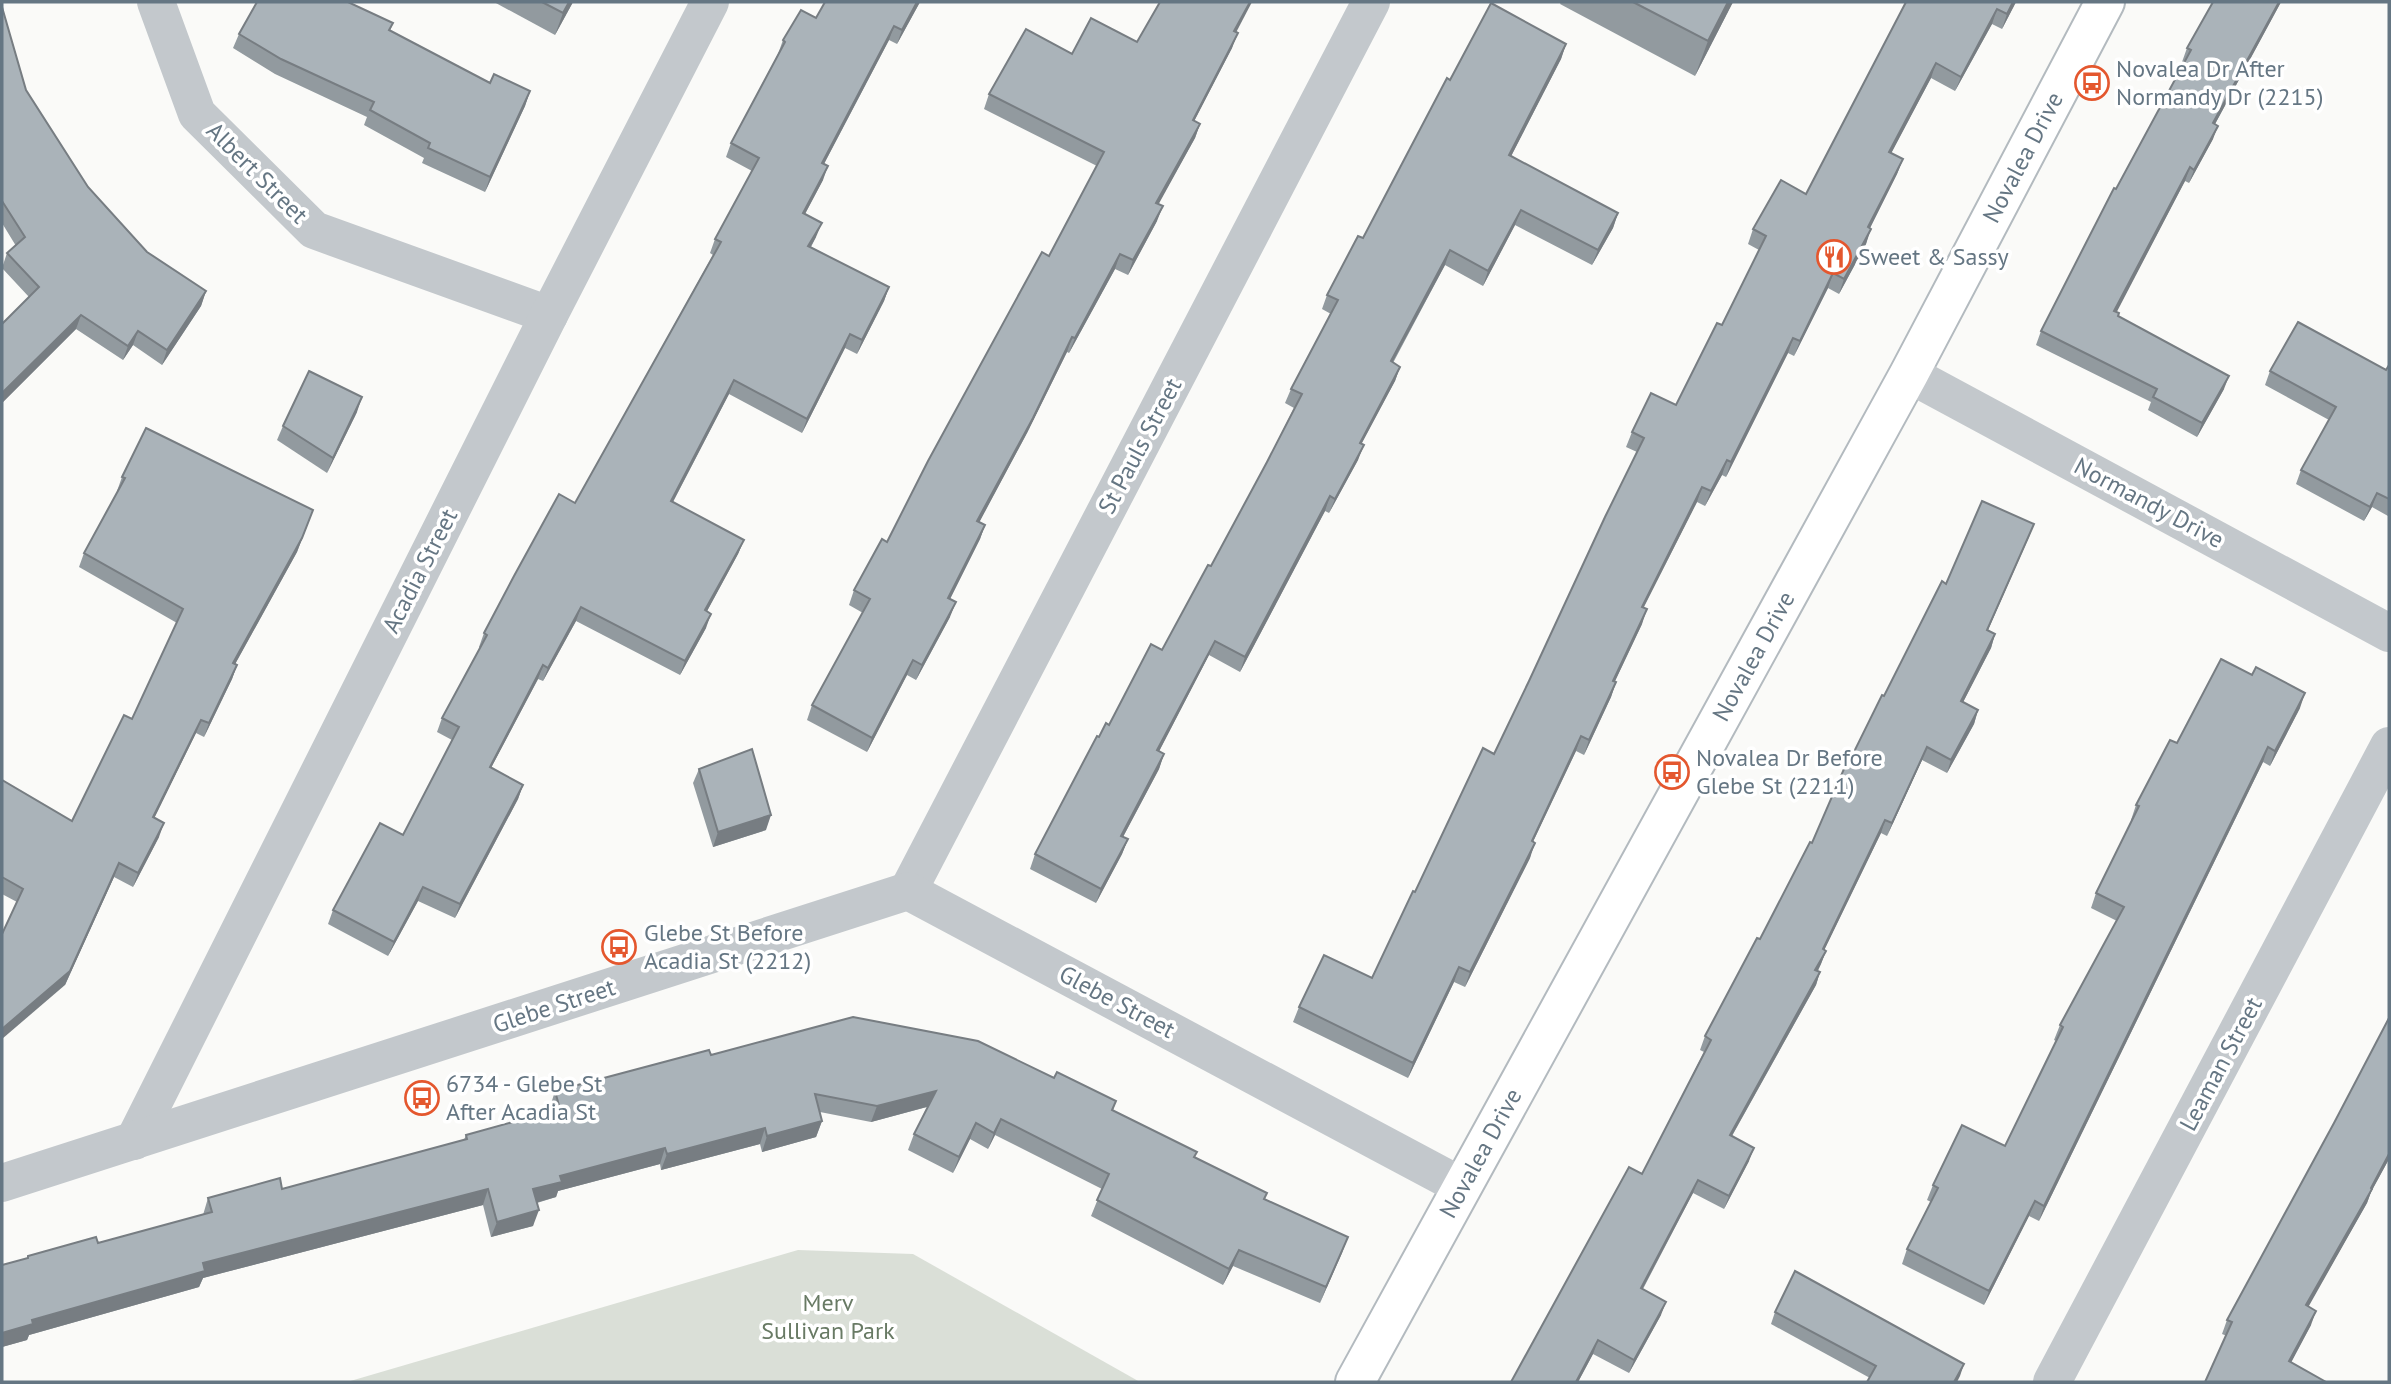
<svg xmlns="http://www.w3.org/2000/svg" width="2391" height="1384" font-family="'PT Sans',sans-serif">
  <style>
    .green { fill: #dadfd7 }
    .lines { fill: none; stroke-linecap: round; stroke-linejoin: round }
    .secondary-casing { stroke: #b3babf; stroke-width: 42 }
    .street { stroke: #c3c8cc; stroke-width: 38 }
    .secondary { stroke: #fff; stroke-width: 38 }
    .wall { fill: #929a9f }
    .shaded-wall { fill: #777d82 }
    .building { fill: #aab3b9; stroke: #777d82; stroke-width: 2 }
    .labels { text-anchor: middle; stroke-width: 7; stroke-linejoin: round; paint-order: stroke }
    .poi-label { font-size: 24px; fill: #657683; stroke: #fff; text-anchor: start }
    .street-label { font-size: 24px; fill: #657683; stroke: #fff }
    .park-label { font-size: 24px; fill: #687a64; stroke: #fff }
  </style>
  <rect width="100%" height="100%" fill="#fafaf8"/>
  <!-- green -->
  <path class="green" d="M798 1250 913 1254 1140 1382H347Z"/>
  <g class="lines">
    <!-- secondary casing -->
    <g class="secondary-casing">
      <g id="secondary">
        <path id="s1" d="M1355 1382 1909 374 2105 2"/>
      </g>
    </g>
    <!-- street -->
    <g class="street">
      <path d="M156 2 197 114 314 230 549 315"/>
      <path d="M1909 374 2389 633"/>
      <path d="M908 891 1371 2"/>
      <path d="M134 1141 549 315 710 2"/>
      <path d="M2 1183 908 891 1461 1186"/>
      <path d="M2052 1382 2389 746"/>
    </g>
    <!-- secondary -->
    <use href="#secondary" class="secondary"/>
  </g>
  <!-- wall -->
  <g class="wall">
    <path d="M2 2V8L26 90 88 187 147 252 206 291 201 306 162 365 133 345 123 360 76 329 2 403V324L29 297 2 268 7 253 16 246 2 223Z"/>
    <path d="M494 2H573L555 35Z"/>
    <path d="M920 2 897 44 889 40 824 164 823 180 805 214 816 237 811 247 889 287 884 301 857 354 845 348 802 433 729 394 673 502 744 540 738 554 707 611 706 628 680 675 576 621 543 681 538 679 491 768 523 785 518 799 455 918 418 901 388 956 328 924 333 910 403 835 452 740 437 732 442 718 480 648 479 647 484 633 575 503 713 255 710 253 715 239 752 171 726 157 731 143 778 54 783 40 816 18Z"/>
    <path d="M1561 2H1733L1695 76 1560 4Z"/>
    <path d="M1906 2H2016L2002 29 1992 24 1955 91 1931 78 1891 153 1903 159 1897 174 1870 228 1866 244 1839 294 1828 288 1794 356 1788 353 1726 477 1722 475 1705 506 1697 502 1644 607 1642 624 1615 681 1616 682 1611 697 1584 755 1576 751 1533 842 1530 858 1465 987 1454 982 1408 1078 1293 1022 1299 1007 1372 978 1415 892 1494 754 1529 681 1637 452 1626 447 1632 432 1676 405 1722 325 1759 250 1748 244 1753 229 1806 194Z"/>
    <path d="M2213 2H2281L2215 124 2213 139 2189 183 2185 181 2116 312 2118 316 2224 389 2197 437 2148 410 2151 402 2036 345 2041 331 2184 63 2182 62 2187 48Z"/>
    <path d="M393 23 390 31 490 83 530 91 525 106 485 192 422 163 424 158 364 125 367 117 275 74 233 48 239 34Z"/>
    <path d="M1236 32 1232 48 1194 121 1200 124 1195 138 1158 204 1157 221 1128 275 1115 269 1069 353 1067 352 1027 433 979 522 985 525 980 539 950 599V617L916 680 907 675 867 752 807 720 812 705 863 613 849 605 854 590 887 542 1049 256 1097 166 984 109 989 94 1072 54 1137 42Z"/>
    <path d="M1566 44 1561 59 1511 156 1618 213 1613 228 1592 265 1515 225 1483 286 1445 265 1393 363 1400 367 1395 381 1361 444 1358 460 1329 513 1325 511 1240 672 1209 655 1159 751 1164 754 1159 769 1123 837 1128 839 1122 854 1096 903 1030 869 1035 854 1099 737 1109 725 1162 650 1211 566 1267 462 1294 408 1285 403 1291 389 1331 314 1322 309 1327 295 1363 238 1450 80Z"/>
    <path d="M2389 365V513L2388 516 2372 507 2364 521 2296 484 2301 470 2329 420 2265 385 2270 371 2386 370Z"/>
    <path d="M357 412 327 473 277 440 283 426Z"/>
    <path d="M122 477 313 510 297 552 235 664 237 665 232 679 204 737 196 733 154 818 159 837 133 887 114 877 65 985 17 902 2 894V780L72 821 132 719 177 623 79 567 84 553 118 491H117Z"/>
    <path d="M2034 524 1988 630 1995 634 1991 648 1963 702 1978 710 1974 724 1947 773 1922 760 1887 836 1881 833 1824 950 1826 951 1818 971 1820 972 1816 985 1732 1136 1749 1161 1724 1209 1693 1193 1643 1289 1661 1315 1629 1373 1593 1354 1578 1382H1511L1642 1174 1704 1052 1700 1050 1705 1036 1760 939 1812 843 1852 756 1946 584Z"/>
    <path d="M2300 708 2270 766 2263 762 2039 1221 2029 1216 1984 1305 1902 1264 1907 1249 1931 1202 1927 1200 1933 1185 2005 1146 2056 1041 2054 1040 2060 1025 2117 921 2091 908 2096 893 2132 820H2131L2136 805 2177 743Z"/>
    <path d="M699 769 766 830 713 847 693 783Z"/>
    <path d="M2389 1018V1159L2371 1192 2367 1203 2308 1306 2311 1325 2291 1362 2222 1334 2227 1320 2334 1123Z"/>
    <path d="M711 1055 1054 1078 1116 1101 1113 1110 1195 1158 1264 1199 1348 1237 1320 1303 1233 1266 1223 1285 1091 1216 1102 1189 995 1135 988 1149 970 1139 953 1173 908 1150 914 1134 927 1107 871 1122 820 1112 822 1121 816 1137 762 1152 760 1144 661 1170 660 1164 558 1191 556 1197 537 1203 533 1226 491 1237 483 1205 203 1278 199 1287 29 1335 27 1340 2 1347V1265L27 1258 28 1256 98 1243 203 1215 208 1198 282 1189 464 1140 466 1135 551 1112 550 1107 555 1091Z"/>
    <path d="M1775 1312 1960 1376 1870 1378 1771 1324Z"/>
  </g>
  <!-- shaded-wall -->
  <g class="shaded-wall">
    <path d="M569 2H573L555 35 563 13Z"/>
    <path d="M917 2H920L897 44 902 30Z"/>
    <path d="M1250 2H1252L1229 46 1234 31Z"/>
    <path d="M1728 2H1733L1695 76 1708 41Z"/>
    <path d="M2013 2H2016L2002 29 2007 14Z"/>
    <path d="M2279 2H2281L2208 137 2213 123Z"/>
    <path d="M1997 9 1992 24 1955 91 1961 77Z"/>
    <path d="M894 26 889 40 817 177 822 163Z"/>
    <path d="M1238 33 1232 48 1187 135 1193 120Z"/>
    <path d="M1566 44 1561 59 1504 170 1509 155Z"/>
    <path d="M1936 63 1931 78 1884 167 1889 152Z"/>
    <path d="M530 91 525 106 485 192 490 177Z"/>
    <path d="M1200 124 1195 138 1151 218 1156 203Z"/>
    <path d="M2218 126 2213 139 2189 183 2194 170Z"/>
    <path d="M1903 159 1897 174 1863 242 1868 227Z"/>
    <path d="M828 166 823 180 798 227 803 213Z"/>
    <path d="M2190 167 2185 181 2110 325 2114 311Z"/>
    <path d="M1163 206 1157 221 1128 275 1133 260Z"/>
    <path d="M1521 210 1515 225 1483 286 1488 271Z"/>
    <path d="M1618 213 1613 228 1592 265 1598 250Z"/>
    <path d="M822 223 816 237 803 260 808 246Z"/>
    <path d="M1871 229 1866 244 1839 294 1844 279Z"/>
    <path d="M1450 250 1445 265 1385 376 1391 361Z"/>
    <path d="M1120 254 1115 269 1069 353 1075 338Z"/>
    <path d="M1833 273 1828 288 1794 356 1800 341Z"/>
    <path d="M889 287 884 301 857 354 862 340Z"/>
    <path d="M206 291 201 306 162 365 167 350Z"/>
    <path d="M81 315 76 329 2 403V393Z"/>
    <path d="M138 331 133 345 123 360 128 346Z"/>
    <path d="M850 334 845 348 802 433 807 419Z"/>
    <path d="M1072 337 1067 352 1027 433 972 536 977 521Z"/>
    <path d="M1793 338 1788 353 1726 477 1731 462Z"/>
    <path d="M1400 367 1395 381 1354 458 1360 443Z"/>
    <path d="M2229 376 2224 389 2197 437 2202 423Z"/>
    <path d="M734 380 729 394 666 515 671 501Z"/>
    <path d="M362 397 357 412 327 473 333 458Z"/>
    <path d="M1364 445 1358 460 1329 513 1335 499Z"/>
    <path d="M1727 460 1722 475 1705 506 1711 491Z"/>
    <path d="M1702 487 1697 502 1636 622 1642 607Z"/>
    <path d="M2377 493 2372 507 2364 521 2370 507Z"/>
    <path d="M1330 496 1325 511 1240 672 1245 657Z"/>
    <path d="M313 510 297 552 228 677 233 663Z"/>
    <path d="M2034 524 2029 537 1982 643 1987 630Z"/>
    <path d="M985 525 980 539 943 613 948 598Z"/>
    <path d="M744 540 738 554 700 624 705 610Z"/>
    <path d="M956 602 950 617 916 680 922 665Z"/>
    <path d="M581 607 576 621 543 681 548 668Z"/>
    <path d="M1647 609 1642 624 1608 696 1613 681Z"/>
    <path d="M711 614 706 628 680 675 685 661Z"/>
    <path d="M1995 634 1991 648 1957 714 1961 701Z"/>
    <path d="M1215 641 1209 655 1152 765 1157 750Z"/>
    <path d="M913 660 907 675 867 752 872 738Z"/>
    <path d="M237 665 232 679 204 737 209 723Z"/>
    <path d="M543 665 538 679 484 781 490 767Z"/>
    <path d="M1616 682 1611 697 1584 755 1589 740Z"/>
    <path d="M2305 693 2300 708 2270 766 2275 751Z"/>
    <path d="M1978 710 1974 724 1947 773 1951 760Z"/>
    <path d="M201 720 196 733 148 831 153 817Z"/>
    <path d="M1581 736 1576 751 1526 856 1532 841Z"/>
    <path d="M1927 747 1922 760 1887 836 1892 823Z"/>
    <path d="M2268 747 2263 762 2039 1221 2044 1206Z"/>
    <path d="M1164 754 1159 769 1116 850 1121 836Z"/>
    <path d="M523 785 518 799 455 918 460 904Z"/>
    <path d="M771 815 766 830 713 847 718 832Z"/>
    <path d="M1885 820 1881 833 1818 963 1823 949Z"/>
    <path d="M164 823 159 837 133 887 138 873Z"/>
    <path d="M1128 839 1122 854 1096 903 1101 889Z"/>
    <path d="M1535 843 1530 858 1465 987 1470 972Z"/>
    <path d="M119 863 114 877 65 985 2 1039V1029Z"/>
    <path d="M423 887 418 901 388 956 394 942Z"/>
    <path d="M1826 951 1821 964 1811 983 1815 970Z"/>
    <path d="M1459 967 1454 982 1408 1078 1413 1063Z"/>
    <path d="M1820 972 1816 985 1725 1148 1730 1135Z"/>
    <path d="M936 1091 930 1106 871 1122 877 1106Z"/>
    <path d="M1001 1119 995 1135 988 1149 994 1133Z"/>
    <path d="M822 1121 816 1137 762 1152 767 1136Z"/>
    <path d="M976 1123 970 1139 953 1173 959 1157Z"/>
    <path d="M765 1128 760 1144 661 1170 667 1154Z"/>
    <path d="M665 1148 660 1164 558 1191 556 1197 528 1205 533 1189 560 1176Z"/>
    <path d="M1754 1148 1749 1161 1724 1209 1729 1196Z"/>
    <path d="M2389 1154V1159L2371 1192 2367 1203 2301 1320 2306 1305Z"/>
    <path d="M1698 1180 1693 1193 1636 1301 1641 1288Z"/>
    <path d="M488 1189 483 1205 203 1278 199 1287 29 1335 27 1340 2 1347V1333L32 1320 203 1263Z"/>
    <path d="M2035 1201 2029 1216 1984 1305 1989 1291Z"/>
    <path d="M539 1210 533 1226 491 1237 497 1222Z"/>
    <path d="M1348 1237 1342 1253 1320 1303 1326 1287Z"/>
    <path d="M1239 1250 1233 1266 1223 1285 1229 1269Z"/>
    <path d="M1666 1302 1661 1315 1629 1373 1634 1360Z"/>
    <path d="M2316 1311 2311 1325 2284 1376 2289 1361Z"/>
    <path d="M1598 1340 1593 1354 1578 1382H1576Z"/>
    <path d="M1964 1364 1960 1376 1957 1382H1954Z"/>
  </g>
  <!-- building -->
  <g class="building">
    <path d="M257 2H348L393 23 389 30 490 83 494 74 530 91 490 177 428 148 430 143 370 110 374 102 281 59 239 34Z"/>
    <path d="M542 2H569L563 13Z"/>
    <path d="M825 2H917L902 30 894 26 822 163 828 166 803 213 822 223 808 246 889 287 862 340 850 334 807 419 734 380 671 501 744 540 705 610 711 614 685 661 581 607 548 668 543 665 490 767 523 785 460 904 423 887 394 942 333 910 380 823 403 835 459 727 442 718 487 635 484 633 514 576 559 494 575 503 721 242 715 239 759 158 731 143 785 42 783 40 801 10 816 18Z"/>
    <path d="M1160 2H1250L1234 31 1238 33 1193 120 1200 124 1156 203 1163 206 1133 260 1120 254 1075 338 1072 337 1033 418 977 521 985 525 948 598 956 602 922 665 913 660 872 738 812 705 870 599 854 590 882 539 887 542 928 461 1042 252 1049 256 1104 152 989 94 1026 29 1072 54 1091 18 1137 42Z"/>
    <path d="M1633 2H1728L1708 41Z"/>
    <path d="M1906 2H2013L2007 14 1997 9 1961 77 1936 63 1889 152 1903 159 1868 227 1871 229 1844 279 1833 273 1800 341 1793 338 1731 462 1727 460 1711 491 1702 487 1642 607 1647 609 1613 681 1616 682 1589 740 1581 736 1532 841 1535 843 1470 972 1459 967 1413 1063 1299 1007 1324 955 1372 978 1413 891 1415 892 1483 748 1494 754 1529 681 1605 517 1644 438 1632 432 1651 393 1676 405 1717 323 1722 325 1766 236 1753 229 1781 180 1806 194Z"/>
    <path d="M2213 2H2279L2213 123 2218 126 2194 170 2190 167 2114 311 2119 313 2118 316 2229 376 2202 423 2153 397 2157 389 2041 331 2114 188 2116 189 2191 50 2187 48Z"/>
    <path d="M1491 3 1566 44 1509 155 1618 213 1598 250 1521 210 1488 271 1450 250 1391 361 1400 367 1360 443 1364 445 1335 499 1330 496 1245 657 1215 641 1157 750 1164 754 1121 836 1128 839 1101 889 1035 854 1097 736 1099 737 1106 723 1109 725 1151 644 1162 650 1208 565 1211 566 1267 462 1302 394 1291 389 1338 300 1327 295 1358 236 1363 238 1447 78 1450 80Z"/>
    <path d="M2 7 26 90 88 187 147 252 206 291 167 350 138 331 128 346 81 315 2 393V324L39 287 7 253 25 237 2 201Z"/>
    <path d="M2298 322 2386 370 2389 365V499L2377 493 2370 507 2301 470 2336 407 2270 371Z"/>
    <path d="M309 371 362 397 333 458 283 426Z"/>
    <path d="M146 428 313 510 302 538 233 663 237 665 209 723 201 720 153 817 164 823 138 873 119 863 70 971 2 1029V934L23 889 2 877V780L72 821 124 715 132 719 183 609 84 553 125 478 122 477Z"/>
    <path d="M1982 501 2034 524 1987 630 1995 634 1961 701 1978 710 1951 760 1927 747 1892 823 1885 820 1823 949 1826 951 1815 970 1820 972 1730 1135 1754 1148 1729 1196 1698 1180 1641 1288 1666 1302 1634 1360 1598 1340 1576 1382H1511L1629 1167 1642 1174 1711 1040 1705 1036 1757 938 1760 939 1810 842 1812 843 1850 755 1852 756 1882 695 1884 696 1942 581 1946 584Z"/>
    <path d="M2221 659 2252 675 2256 667 2305 693 2275 751 2268 747 2044 1206 2035 1201 1989 1291 1907 1249 1938 1188 1933 1185 1962 1125 2005 1146 2063 1027 2060 1025 2124 907 2096 893 2139 806 2136 805 2170 740 2177 743Z"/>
    <path d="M752 749 771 815 718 832 699 769Z"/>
    <path d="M853 1017 978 1041 1054 1078 1057 1072 1116 1101 1112 1110 1197 1152 1194 1157 1267 1193 1264 1199 1348 1237 1326 1287 1239 1250 1229 1269 1097 1200 1109 1174 1001 1119 994 1133 976 1123 959 1157 914 1134 936 1091 877 1106 815 1094 822 1121 767 1136 765 1128 667 1154 665 1148 560 1176 562 1182 533 1189 539 1210 497 1222 488 1189 203 1263 205 1271 32 1320 33 1324 2 1333V1265L28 1258V1256L96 1237 98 1243 212 1212 208 1198 280 1178 282 1189 467 1139 466 1135 560 1109 555 1091 709 1050 711 1055Z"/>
    <path d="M2389 1018V1154L2371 1188 2372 1189 2306 1305 2316 1311 2289 1361 2326 1382H2205L2232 1322 2227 1320 2334 1123Z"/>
    <path d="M1795 1271 1964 1364 1954 1382H1867L1876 1366 1775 1312Z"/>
  </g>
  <!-- icons -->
  <defs>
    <g id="bus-ring" transform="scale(1.75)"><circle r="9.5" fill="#fff" stroke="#e4572e" stroke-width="1.5"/><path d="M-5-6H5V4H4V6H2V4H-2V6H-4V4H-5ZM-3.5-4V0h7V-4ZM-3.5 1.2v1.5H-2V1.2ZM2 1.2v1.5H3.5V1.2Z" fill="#e4572e"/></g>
    <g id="restaurant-ring" transform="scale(1.75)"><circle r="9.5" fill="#fff" stroke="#e4572e" stroke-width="1.5"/><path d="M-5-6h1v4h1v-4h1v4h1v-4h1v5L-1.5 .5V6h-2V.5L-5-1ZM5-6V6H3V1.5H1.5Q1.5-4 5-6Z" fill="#e4572e"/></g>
  </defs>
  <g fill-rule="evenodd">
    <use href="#bus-ring" x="2092" y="83"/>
    <use href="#restaurant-ring" x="1834" y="257"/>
    <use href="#bus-ring" x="1672" y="772"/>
    <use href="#bus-ring" x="619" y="947"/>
    <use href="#bus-ring" x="422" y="1098"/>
  </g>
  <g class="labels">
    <!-- poi labels -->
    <g class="poi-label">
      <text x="2116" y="77">Novalea Dr After<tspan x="2116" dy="28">Normandy Dr (2215)</tspan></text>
      <text x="1858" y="265">Sweet &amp; Sassy</text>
      <text x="1696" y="766">Novalea Dr Before<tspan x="1696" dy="28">Glebe St (2211)</tspan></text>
      <text x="644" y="941">Glebe St Before<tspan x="644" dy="28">Acadia St (2212)</tspan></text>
      <text x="446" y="1092">6734 - Glebe St<tspan x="446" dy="28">After Acadia St</tspan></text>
    </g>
    <!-- street labels -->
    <g class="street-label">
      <text dy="8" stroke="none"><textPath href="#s1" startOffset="1395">Novalea Drive</textPath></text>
      <text transform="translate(257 173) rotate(45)" y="8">Albert Street</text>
      <text transform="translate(1140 446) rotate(-62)" y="8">St Pauls Street</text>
      <text transform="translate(2149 503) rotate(28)" y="8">Normandy Drive</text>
      <text transform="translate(420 571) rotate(-63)" y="8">Acadia Street</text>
      <text dy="8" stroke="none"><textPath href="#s1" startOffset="828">Novalea Drive</textPath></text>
      <text transform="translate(1117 1002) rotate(28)" y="8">Glebe Street</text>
      <text transform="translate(554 1006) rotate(-18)" y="8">Glebe Street</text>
      <text transform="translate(2221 1064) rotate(-62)" y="8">Leaman Street</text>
      <text dy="8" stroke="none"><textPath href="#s1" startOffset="261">Novalea Drive</textPath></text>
    </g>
    <!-- park labels -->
    <g class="park-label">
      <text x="828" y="1311">Merv<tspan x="828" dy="28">Sullivan Park</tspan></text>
    </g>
  </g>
  <!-- border -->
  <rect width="2391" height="1384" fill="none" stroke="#657683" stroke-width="7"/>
</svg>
